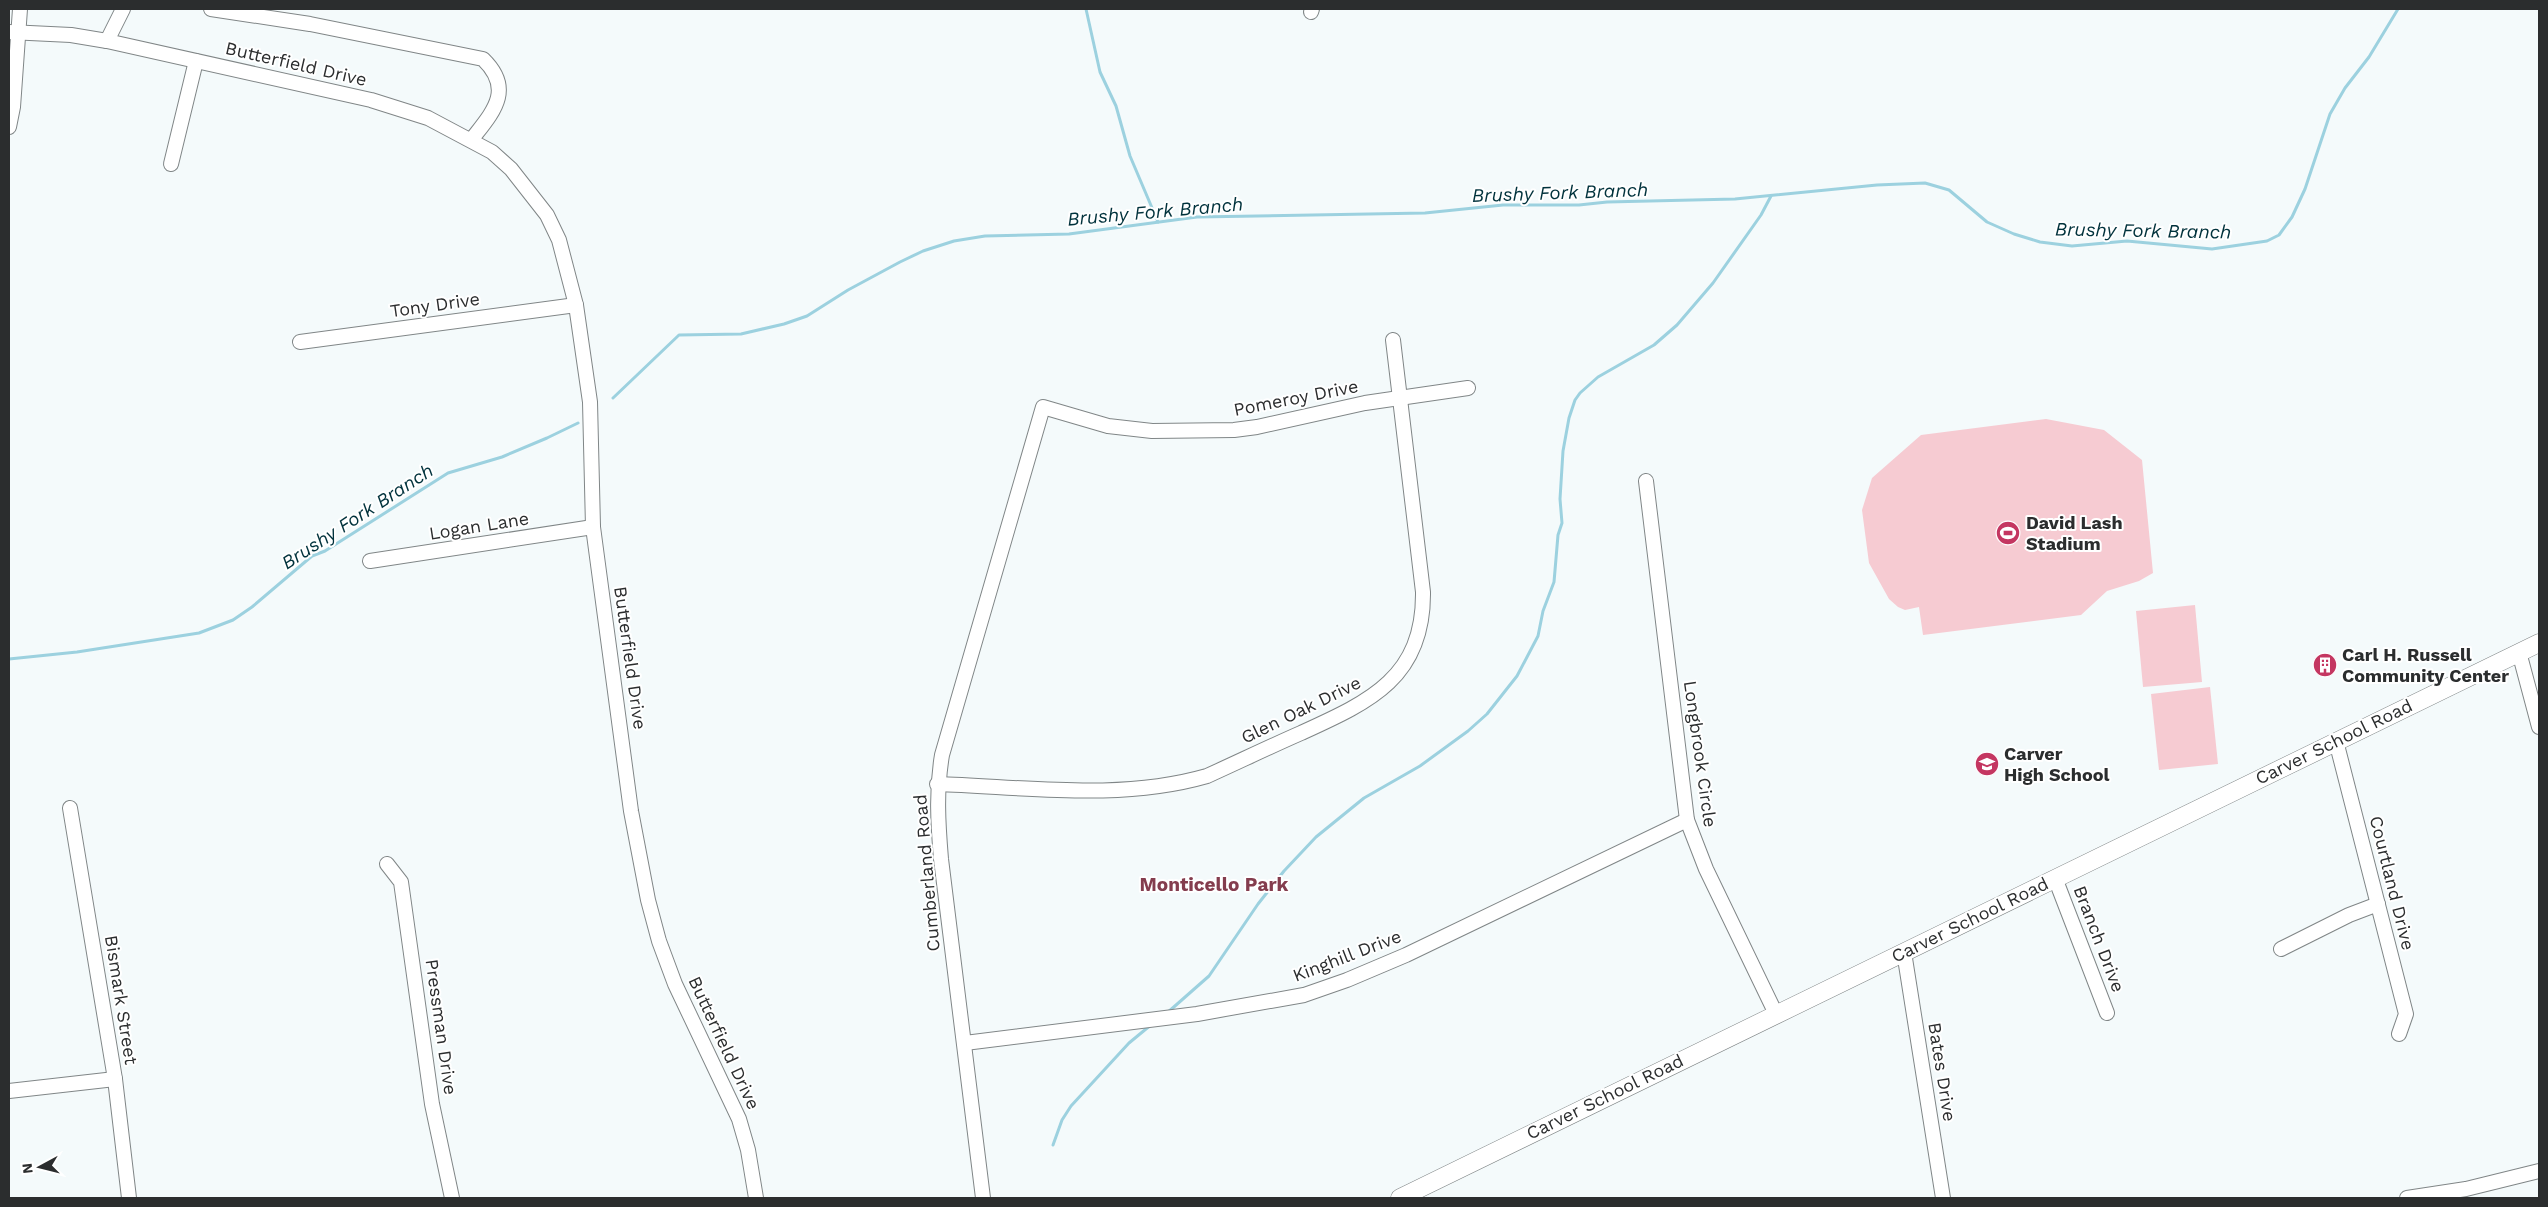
<svg xmlns="http://www.w3.org/2000/svg" width="2548" height="1207" font-family="'Work Sans',sans-serif">
  <style>
    .green { fill: #f6cbd2 }
    .lines { fill: none; stroke-linecap: round; stroke-linejoin: round }
    .stream { stroke: #9cd1df; stroke-width: 3 }
    .minor-casing { stroke: #808687; stroke-width: 16 }
    .major-casing { stroke: #808687; stroke-width: 19 }
    .minor { stroke: #fff; stroke-width: 14 }
    .major { stroke: #fff; stroke-width: 18 }
    .labels { text-anchor: middle; stroke-width: 4; stroke-linejoin: round; paint-order: stroke }
    .street-label { font-size: 18px; fill: #2b2d2e; stroke: #fff }
    .poi-label { font-size: 18px; font-weight: bold; fill: #2b2d2e; stroke: #fff; text-anchor: start }
    .water-label { font-size: 19px; font-style: italic; fill: #00323c; stroke: #fff }
    .neighbourhood-label { font-size: 19px; font-weight: bold; fill: #843d4e; stroke: #fff }
  </style>
  <rect width="100%" height="100%" fill="#f4fafb"/>
  <!-- green -->
  <g class="green">
    <path d="M2046 419 2104 430 2142 460 2153 573 2139 581 2107 591 2081 615 1923 635 1919 607 1905 610 1898 607 1889 599 1869 563 1862 510 1872 478 1921 435Z"/>
    <path d="M2195 605 2202 682 2143 687 2136 611Z"/>
    <path d="M2210 687 2218 764 2159 770 2151 694Z"/>
  </g>
  <g class="lines">
    <!-- stream -->
    <g class="stream">
      <path d="M1086 9 1100 72 1116 106 1130 156 1158 222"/>
      <path d="M613 398 679 335 741 334 784 324 807 316 848 290 900 262 923 251 954 241 985 236 1069 234 1197 217 1425 213 1503 205H1579L1607 202 1735 199 1877 185 1925 183 1949 190 1987 222 2014 234 2040 242 2072 246 2127 241 2212 249 2267 241 2279 235 2292 217 2305 189 2330 114 2345 88 2369 57 2398 9"/>
      <path d="M9 659 77 652 199 633 233 620 252 607 312 556 325 551 448 473 502 457 547 438 578 423"/>
      <path d="M1167 1013 1209 976 1258 904 1284 871 1316 837 1364 798 1420 766 1468 731 1487 714 1517 676 1538 636 1543 611 1554 582 1558 535 1562 523 1560 499 1563 451 1569 418 1575 400 1580 393 1598 377 1654 345 1677 325 1713 283 1761 215 1771 196"/>
      <path d="M1053 1145 1062 1120 1071 1106 1129 1043 1152 1024"/>
    </g>
    <!-- minor casing -->
    <g class="minor-casing">
      <g id="minor">
        <path d="M211 9 310 24 483 59C515 90 492 113 472 139"/>
        <path d="M1311 12 1312 9"/>
        <path d="M9 32 71 35 107 41 371 100 428 118 492 152 511 169 547 215 559 240 576 305 590 402 593 527 631 811 648 900 659 941 675 984 739 1119 748 1150 756 1198"/>
        <path d="M107 41 123 9"/>
        <path d="M9 127 13 107 20 9"/>
        <path d="M171 164 196 61"/>
        <path d="M300 342 576 305"/>
        <path d="M1646 481 1687 820 1706 869 1776 1014"/>
        <path d="M370 561 593 527"/>
        <path d="M2519 652 2539 727"/>
        <path d="M2336 741 2406 1014 2399 1034"/>
        <path d="M937 784C1027 787 1120 801 1207 776 1238 762 1269 747 1301 733 1369 702 1424 678 1423 592L1393 340"/>
        <path d="M70 808 115 1079 129 1198"/>
        <path d="M387 864 401 882 432 1104 452 1198"/>
        <path d="M2055 878 2107 1013"/>
        <path d="M2281 949 2349 915 2378 904"/>
        <path d="M1904 952 1943 1198"/>
        <path d="M965 1043 1197 1014 1304 995 1347 980 1406 955 1687 820"/>
        <path d="M9 1091 115 1079"/>
        <path d="M983 1198 941 859C938 823 936 791 942 755L1043 407 1108 426 1152 431 1234 430 1257 427 1365 403 1468 388"/>
        <path d="M2407 1198 2466 1189 2539 1171"/>
      </g>
    </g>
    <!-- major casing -->
    <g class="major-casing">
      <path id="major" d="M1400 1198 2539 643"/>
    </g>
    <!-- minor -->
    <use href="#minor" class="minor"/>
    <!-- major -->
    <use href="#major" class="major"/>
  </g>
  <!-- icons -->
  <defs>
    <g id="stadium-disc" transform="scale(1.25)"><circle r="9.5" fill="#c43661" stroke="#fff"/><path d="M0-5a6.5 5 0 1 0 0 10a6.5 5 0 1 0 0-10ZM-3.5-1.8h7v3.6h-7Z" fill="#fff"/></g>
    <g id="building-disc" transform="scale(1.25)"><circle r="9.5" fill="#c43661" stroke="#fff"/><path d="M-4-6H4V6H1V3H-1V6H-4ZM-2.5-4.3h1.7v1.8h-1.7ZM.8-4.3h1.7v1.8H.8ZM-2.5-1h1.7V.8h-1.7ZM.8-1h1.7V.8H.8Z" fill="#fff"/></g>
    <g id="school-disc" transform="scale(1.25)"><circle r="9.5" fill="#c43661" stroke="#fff"/><path d="M0-5L7-2L0 1L-7-2ZM-4 1L0 2.5L4 1V4Q0 6-4 4Z" fill="#fff"/></g>
  </defs>
  <g fill-rule="evenodd">
    <use href="#stadium-disc" x="2008" y="533"/>
    <use href="#building-disc" x="2325" y="665"/>
    <use href="#school-disc" x="1987" y="764"/>
  </g>
  <g class="labels">
    <!-- street labels -->
    <g class="street-label">
      <text transform="translate(296 64) rotate(13)" y="6">Butterfield Drive</text>
      <text transform="translate(435 305) rotate(-8)" y="6">Tony Drive</text>
      <text transform="translate(1296 398) rotate(-11)" y="6">Pomeroy Drive</text>
      <text transform="translate(479 526) rotate(-9)" y="6">Logan Lane</text>
      <text transform="translate(630 658) rotate(82)" y="6">Butterfield Drive</text>
      <text transform="translate(1301 710) rotate(-26)" y="6">Glen Oak Drive</text>
      <text transform="translate(2334 742) rotate(-26)" y="6">Carver School Road</text>
      <text transform="translate(1700 754) rotate(82)" y="6">Longbrook Circle</text>
      <text transform="translate(927 873) rotate(-95)" y="6">Cumberland Road</text>
      <text transform="translate(2392 883) rotate(76)" y="6">Courtland Drive</text>
      <text transform="translate(1970 920) rotate(-26)" y="6">Carver School Road</text>
      <text transform="translate(2099 939) rotate(69)" y="6">Branch Drive</text>
      <text transform="translate(1347 956) rotate(-21)" y="6">Kinghill Drive</text>
      <text transform="translate(121 1000) rotate(81)" y="6">Bismark Street</text>
      <text transform="translate(441 1027) rotate(82)" y="6">Pressman Drive</text>
      <text transform="translate(724 1043) rotate(65)" y="6">Butterfield Drive</text>
      <text transform="translate(1942 1072) rotate(81)" y="6">Bates Drive</text>
      <text transform="translate(1605 1097) rotate(-26)" y="6">Carver School Road</text>
    </g>
    <!-- poi labels -->
    <g class="poi-label">
      <text x="2026" y="529">David Lash<tspan x="2026" dy="21">Stadium</tspan></text>
      <text x="2342" y="661">Carl H. Russell<tspan x="2342" dy="21">Community Center</tspan></text>
      <text x="2004" y="760">Carver<tspan x="2004" dy="21">High School</tspan></text>
    </g>
    <!-- water labels -->
    <g class="water-label">
      <text transform="translate(1560 192) rotate(-2)" y="7">Brushy Fork Branch</text>
      <text transform="translate(1155 211) rotate(-5)" y="7">Brushy Fork Branch</text>
      <text transform="translate(2143 230) rotate(1)" y="7">Brushy Fork Branch</text>
      <text transform="translate(357 516) rotate(-33)" y="7">Brushy Fork Branch</text>
    </g>
    <!-- neighbourhood labels -->
    <g class="neighbourhood-label">
      <text x="1214" y="891">Monticello Park</text>
    </g>
  </g>
  <!-- border -->
  <rect width="2548" height="1207" fill="none" stroke="#2b2d2e" stroke-width="20"/>
  <!-- north arrow -->
  <g transform="translate(40 1167) rotate(263)" stroke="#ffffff" stroke-width="4" paint-order="stroke">
  <path d="M0-4L9 19L0 12L-9 19Z" fill="#2b2d2e"/>
  <text y="-8" font-size="14" font-weight="bold" text-anchor="middle" fill="#2b2d2e">N</text>
  </g>
</svg>
